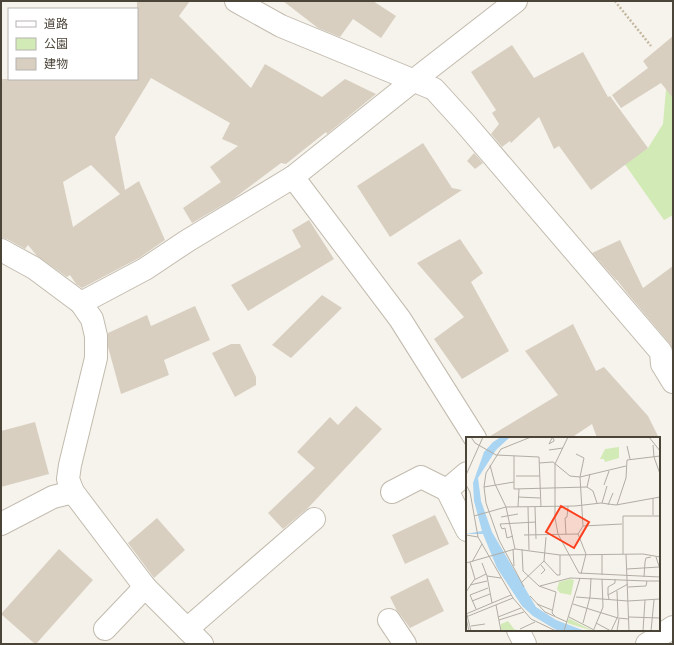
<svg xmlns="http://www.w3.org/2000/svg" width="674" height="645" font-family="'Fira Sans Condensed','Noto Sans JP',sans-serif">
  <style>
    .green { fill: #d2eab5 }
    .building { fill: #d8cfc1; fill-rule: evenodd }
    .lines { fill: none; stroke-linecap: round; stroke-linejoin: round }
    .minor-casing { stroke: #c2bbae; stroke-width: 24 }
    .path { stroke: #c4b79f; stroke-width: 2.5; stroke-dasharray: 2 2; stroke-linecap: butt }
    .minor { stroke: #fff; stroke-width: 22 }
    .inset-road { fill: none; stroke: #b2ada4; stroke-width: 1 }
    .view { fill: #fc3f1d; fill-opacity: 0.15; stroke: #fc3f1d; stroke-width: 2 }
    .inset-edge { fill: none; stroke: #4b4439; stroke-width: 2 }
  </style>
  <rect width="100%" height="100%" fill="#f6f3ec"/>
  <!-- green -->
  <path class="green" d="M666 89 673 90V215L664 220 624 163 648 148 663 124Z"/>
  <!-- building -->
  <g class="building">
    <path d="M137 1H190L179 16 251 88 265 64 322 97 345 79 376 94 327 134 326 132 286 164 281 163 233 199 192 223 183 208 221 182 210 167 238 146 222 139 230 123 151 78 115 137 125 190 139 181 165 240 139 258 82 288 76 284 70 275 67 277 37 256 28 245 25 249 7 239 1 238V79H137ZM91 165 120 194 73 227 63 182Z"/>
    <path d="M283 1H373L396 16 381 38 353 19 340 37 318 28Z"/>
    <path d="M673 36V98L661 83 621 108 612 95 648 68 643 61Z"/>
    <path d="M512 45 534 78 583 52 608 97 610 96 648 148 591 190 559 146 554 149 539 117 511 143 510 141 502 147 491 134 499 124 492 113 496 110 471 72Z"/>
    <path d="M423 143 452 188 462 190 390 237 357 186Z"/>
    <path d="M474 153 483 163 475 169 467 161Z"/>
    <path d="M309 220 334 259 248 311 231 285 301 247 292 230Z"/>
    <path d="M460 239 483 273 471 282 509 351 462 379 434 339 464 317 417 263Z"/>
    <path d="M620 240 643 288 673 266V350L670 344 627 293 617 280H616L592 253Z"/>
    <path d="M322 295 342 308 291 358 272 345Z"/>
    <path d="M195 306 210 340 164 360 169 375 121 394 108 347V333L147 315 151 326Z"/>
    <path d="M573 324 596 371 604 367 648 416 659 438H597L592 424 571 438H487L558 395 525 351Z"/>
    <path d="M231 344H240L256 377V385L235 397 212 353Z"/>
    <path d="M356 406 382 429 308 508 283 529 268 513 315 468 297 452 330 417 338 425Z"/>
    <path d="M35 422 49 474 1 487V431Z"/>
    <path d="M435 515 449 544 405 564 392 535Z"/>
    <path d="M157 518 185 550 154 578 128 543Z"/>
    <path d="M59 549 93 580 36 644H35L1 614Z"/>
    <path d="M428 578 444 611 410 628 399 613 397 611 390 597Z"/>
  </g>
  <g class="lines">
    <!-- minor casing -->
    <g class="minor-casing">
      <g id="minor">
        <path d="M236 1 281 26 434 89 465 123 661 352 662 364 673 382"/>
        <path d="M293 177 400 319 475 438"/>
        <path d="M1 250 34 268 81 303 92 319 96 336V358L70 465 68 479 73 492 145 587 202 644"/>
        <path d="M81 303 145 269 187 241 293 177 413 81 516 1"/>
        <path d="M467 473 447 490 467 530"/>
        <path d="M392 492 421 477 447 490"/>
        <path d="M1 524 53 497 73 492"/>
        <path d="M389 620 405 644"/>
        <path d="M105 629 145 587"/>
        <path d="M187 629 314 519"/>
        <path d="M518 630 525 644"/>
        <path d="M647 644 673 627"/>
      </g>
    </g>
    <!-- path -->
    <path class="path" d="M615 1 618 5 651 46"/>
    <!-- minor -->
    <use href="#minor" class="minor"/>
  </g>
  <!-- overview -->
  <g transform="translate(466 437)">
    <rect width="194" height="194" fill="#f6f3ec"/>
    <path d="M153 10V21L139 25 138 22H134L139 12ZM104 142 108 143 105 158 94 156 91 152 93 145ZM103 182H104L127 194 101 186ZM42 184 48 192 53 194H35V187Z" fill="#d2eab5"/>
    <path d="M35 0H44L30 13 12 41 15 64 26 95 70 170 90 183 119 194H92L67 179 56 169 31 131 17 97H0L16 94 8 64 7 46 18 15 27 5Z" fill="#a9d4f2"/>
    <path class="inset-road" d="M5 0 9 6 30 18 73 20 75 70M86 0 88 3V4L83 7 86 1M102 0 89 27V81L92 97 113 136 194 140M183 0 194 14M187 8 188 20 194 37M161 9 164 22M83 13 97 11M48 19V52L121 50 127 54 131 66M73 26 87 25 104 39 114 40 118 21 110 17M24 28 29 47 40 70 49 112M0 38 17 0M50 39H74M0 48 4 55 12 100 47 161 65 182 90 194M138 48 143 34M18 50 48 45M121 50 124 37M52 60 74 61M136 66 141 49M142 68 147 56M151 68 160 41 161 23 194 19M52 70 53 52M62 70 63 113M69 70 70 102M187 78V61M8 79 40 70 109 69 135 66 150 68 194 60M35 80 52 77M117 89 156 87M100 97 99 81 101 80 102 69M112 97 117 89 114 40 160 29M112 97 120 117 115 137M0 98 12 100M58 98 112 97M47 99 41 101 39 91 36 92 34 87 70 85M47 112 48 129M56 112 57 134 73 149 90 155 86 176 89 179M157 117V79H194M160 117 163 194M136 118V138M190 120 194 132M78 124 91 138H94V118M4 125 9 142M6 125 16 107M0 126 49 112 94 118 177 117 194 120M16 126 21 139 26 166M161 132 193 130M75 137 79 133 75 128M21 139 35 141M178 140 179 125 180 121 185 120M56 145 78 124 80 100M4 148 21 144M74 149 104 141 181 144M58 150 33 103 20 66 18 50 20 36 35 12 65 0M162 150 180 149 181 144H194M0 155 8 143 20 137M142 158V150L149 146V142M64 159 79 175 101 185M110 160 162 164 194 162M143 162 142 158 162 147M6 164 24 157M71 167 86 173M107 167 152 181 163 182M30 168 35 194M10 172 4 158 22 151M0 174 5 194M0 177 45 158M0 180 47 161M32 180 55 171M103 180 130 194M163 180 194 181M0 181 3 194M33 183 58 175M117 186 124 160 125 141M130 186 145 194M5 189 19 187M54 192 69 185M128 192 137 170 136 142M98 194 114 141M145 194 152 179 151 154M151 194 153 182M177 194 179 163M185 194 188 163"/>
    <path class="view" d="M95 69 123 85 108 111 80 95Z"/>
    <rect width="194" height="194" class="inset-edge"/>
  </g>
  <!-- border -->
  <rect width="674" height="645" fill="none" stroke="#4b4439" stroke-width="4"/>
  <!-- legend -->
  <rect x="8" y="8" width="130" height="72" fill="#ffffff" stroke="#b7b4b0"/>
  <rect x="16" y="21" width="20" height="6" fill="#ffffff" stroke="#b7b4b0"/>
  <text x="44" y="28" font-size="12" fill="#4b4439">道路</text>
  <rect x="16" y="38" width="20" height="12" fill="#d2eab5" stroke="#b7b4b0"/>
  <text x="44" y="48" font-size="12" fill="#4b4439">公園</text>
  <rect x="16" y="58" width="20" height="12" fill="#d8cfc1" stroke="#b7b4b0"/>
  <text x="44" y="68" font-size="12" fill="#4b4439">建物</text>
</svg>
